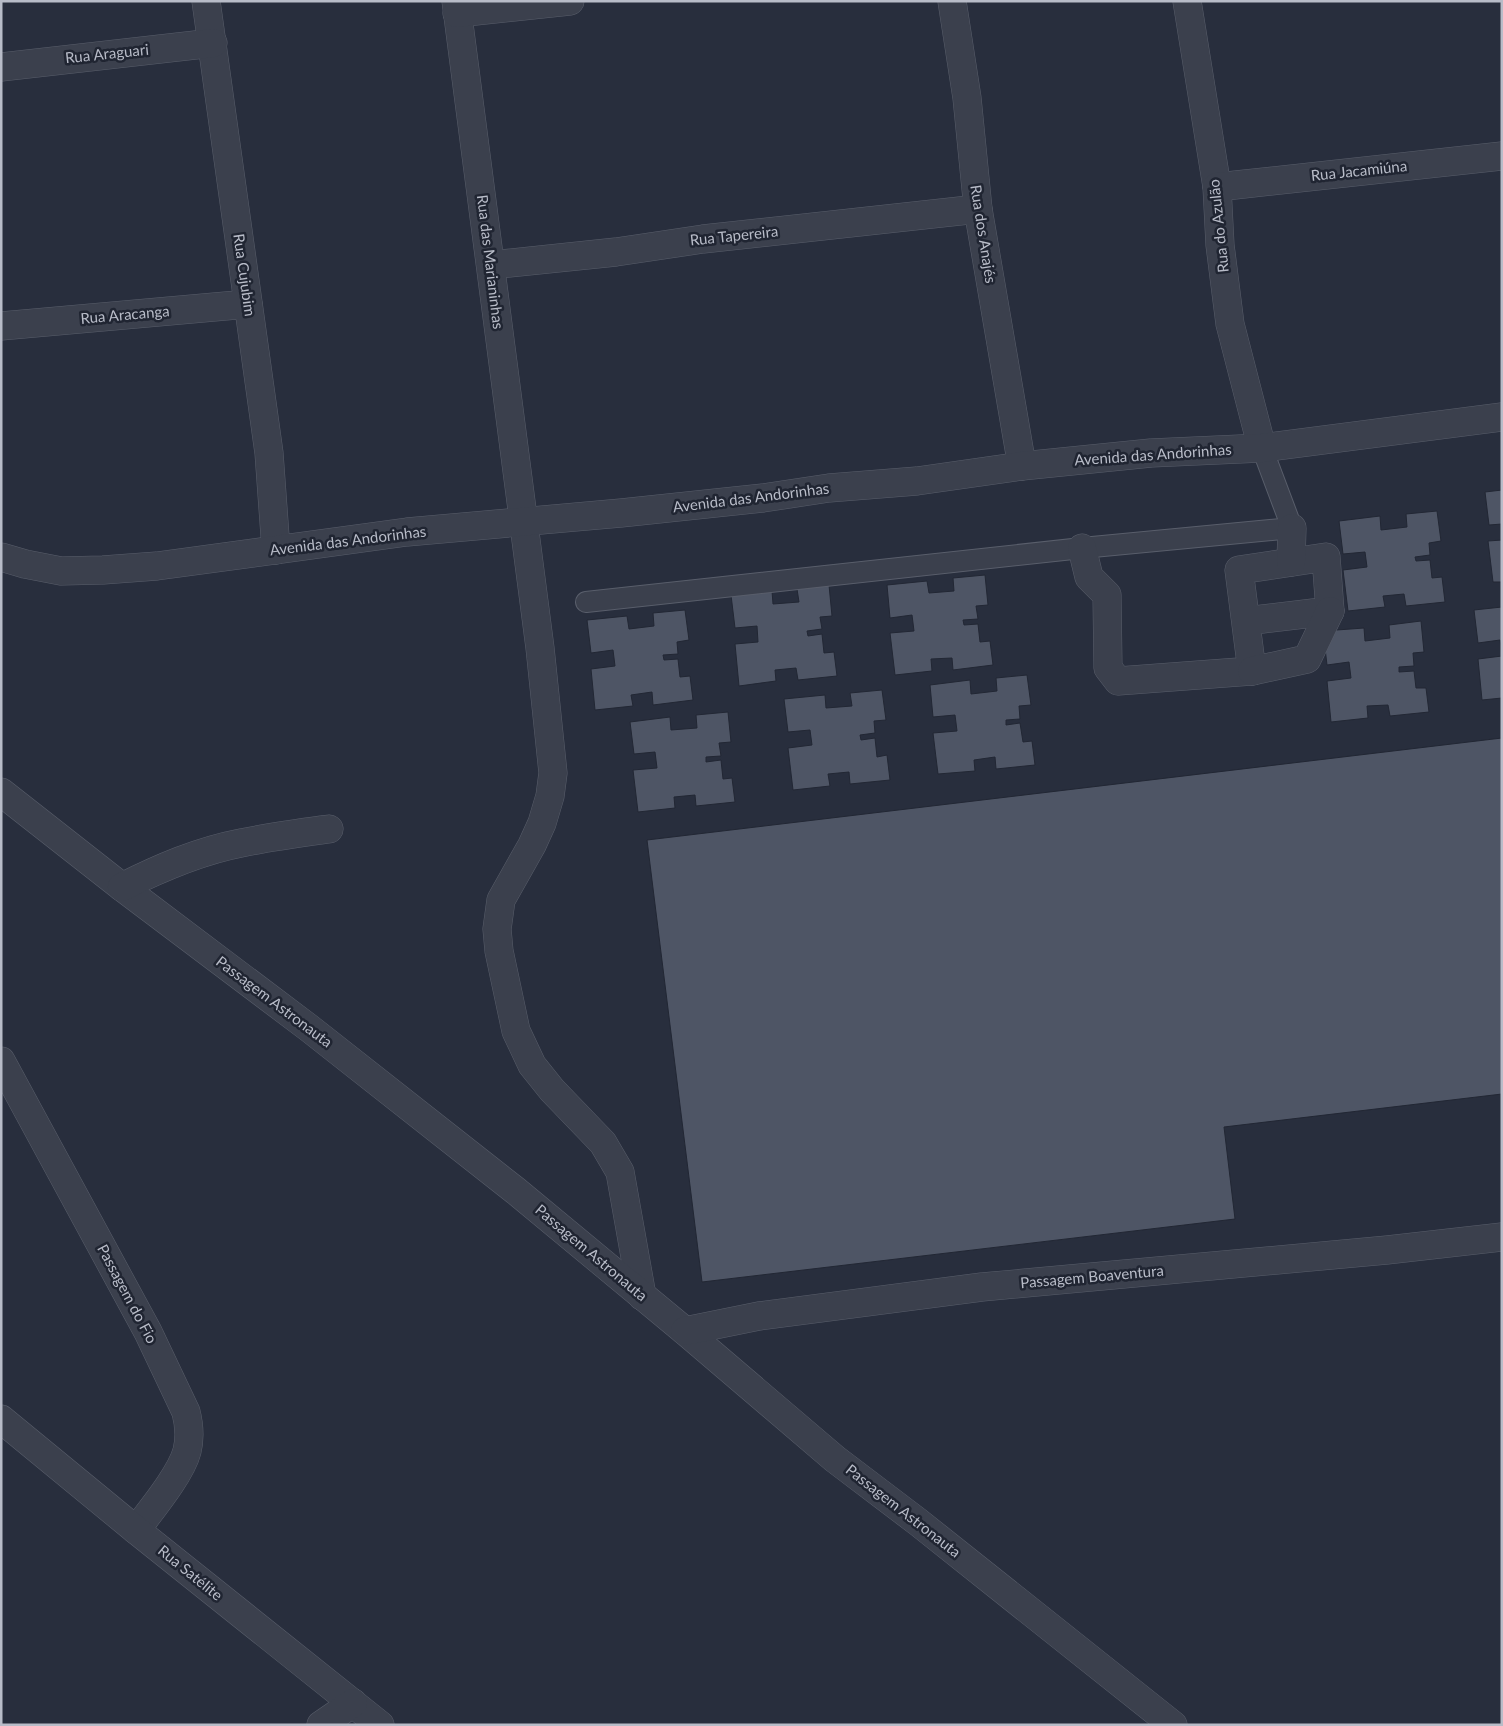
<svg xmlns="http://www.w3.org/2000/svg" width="1503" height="1726" font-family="Lato,sans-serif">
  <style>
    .building { fill: #4e5565; stroke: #222734 }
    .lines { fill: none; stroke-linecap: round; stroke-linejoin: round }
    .lane-casing { stroke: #595e6b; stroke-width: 22 }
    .street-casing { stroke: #595e6b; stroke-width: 29 }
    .lane { stroke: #3b404d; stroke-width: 20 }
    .street { stroke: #3b404d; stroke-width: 28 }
    .labels { text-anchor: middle; stroke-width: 5; stroke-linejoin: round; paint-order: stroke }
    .street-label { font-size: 15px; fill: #b8bcc8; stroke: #202532 }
  </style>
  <rect width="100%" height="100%" fill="#282e3d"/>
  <!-- building -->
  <g class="building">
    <path d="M1502 490V524L1489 525 1485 492Z"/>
    <path d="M1437 511 1441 541 1429 543 1430 555 1415 557 1416 561 1430 560 1432 578 1442 577 1445 602 1406 606 1404 594 1383 596 1385 607 1348 611 1343 570 1367 567 1365 552 1343 554 1339 521 1380 516 1381 530 1407 527 1406 514Z"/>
    <path d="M1502 540V582H1493L1488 541Z"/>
    <path d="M985 575 988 605 976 606 978 619 963 620 964 625 978 624 980 642 990 641 993 665 953 670 952 658 931 659 932 671 895 675 890 633 914 631 912 615 890 618 887 585 927 581 929 593 954 591 953 578Z"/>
    <path d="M829 585 832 616 820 617 822 629 807 631 808 636 822 634 824 653 834 652 837 676 798 680 796 668 775 670 776 681 739 686 735 644 758 642 757 626 735 628 731 595 772 591 773 604 799 602 797 589Z"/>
    <path d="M1502 607V698L1482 700 1478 659 1502 656 1500 640 1478 643 1474 610Z"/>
    <path d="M685 610 689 640 677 642 678 654 663 655 664 660 678 659 680 677 690 676 693 700 653 705 652 692 631 695 633 706 595 710 591 669 615 666 613 650 591 653 587 620 627 616 629 629 654 626 653 613Z"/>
    <path d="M1421 621 1424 652 1413 653 1414 666 1399 667V672L1414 671 1416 688H1426L1429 712 1390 716 1388 705 1367 706 1368 718 1331 722 1327 681 1351 678 1349 662 1327 665 1323 631 1364 628 1365 641 1390 638 1389 625Z"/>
    <path d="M1027 675 1031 705 1019 706 1020 719 1006 720V725L1020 723 1023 742 1032 741 1035 765 996 769 995 757 974 760 975 771 938 774 933 733 957 731 955 715 933 717 930 685 970 680 971 694 997 691 996 678Z"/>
    <path d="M882 690 886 720 874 721 875 733 860 735 861 740 875 738 877 757 887 755 890 780 850 784 849 772 828 774 830 786 793 790 788 748 812 745 810 730 788 732 784 699 825 695 826 708 852 706 850 693Z"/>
    <path d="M728 712 731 742 719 743 721 756 706 757V762L721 760 723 779 732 778 735 802 696 806 695 795 674 797 675 808 638 812 633 770 657 768 655 752 634 754 630 722 670 717 671 730 697 728 696 715Z"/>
    <path d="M1502 738V1094L1224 1127 1235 1219 702 1282 647 840Z"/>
  </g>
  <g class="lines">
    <!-- lane casing -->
    <g class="lane-casing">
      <path id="lane" d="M586 602 1082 548 1292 528 1262 448"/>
    </g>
    <!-- street casing -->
    <g class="street-casing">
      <g id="street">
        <path d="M206 1 269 453 276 550"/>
        <path d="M456 1 540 648 553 773 550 796 542 823 532 845 501 900 497 929 499 951 516 1031 532 1065 552 1090 603 1143 620 1172 642 1296"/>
        <path d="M952 1 967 98 978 209 1022 466"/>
        <path d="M1187 1 1217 187 1220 245 1230 324 1262 448"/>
        <path d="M457 13 570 1"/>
        <path d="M1 67 213 43"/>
        <path d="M1217 187 1502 156"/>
        <path d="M491 265 616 252 703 239 978 209"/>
        <path d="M1 326 248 304"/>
        <path d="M1082 548 1089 577 1107 595 1108 668 1118 681 1252 671 1239 570 1326 557 1330 611 1246 621"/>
        <path d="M1 557 25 564 61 571 103 570 157 566 407 532 621 513 763 498 829 488 917 481 1022 466 1151 453 1262 448 1502 417"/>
        <path d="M1291 562 1292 528"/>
        <path d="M1252 671 1307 659 1330 611"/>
        <path d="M1 792 122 887 309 1028 516 1191 685 1331 835 1459 918 1522 1173 1725"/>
        <path d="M122 887C160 868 199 851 241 843 270 837 300 833 329 829"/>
        <path d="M1 1061 148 1332 186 1412C189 1424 190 1439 187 1451 181 1474 151 1510 136 1530"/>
        <path d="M685 1331 759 1316 982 1287 1387 1250 1502 1237"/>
        <path d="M1 1419 136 1530 380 1725"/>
        <path d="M321 1725 353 1703"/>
      </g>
    </g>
    <!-- lane -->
    <use href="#lane" class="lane"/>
    <!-- street -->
    <use href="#street" class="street"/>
  </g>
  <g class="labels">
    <!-- street labels -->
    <g class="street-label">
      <text transform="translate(107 54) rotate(-6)" y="5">Rua Araguari</text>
      <text transform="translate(1359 171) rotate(-6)" y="5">Rua Jacamiúna</text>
      <text transform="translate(1219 226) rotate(-96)" y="5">Rua do Azulão</text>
      <text transform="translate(983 234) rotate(81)" y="5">Rua dos Anajés</text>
      <text transform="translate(734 236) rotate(-6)" y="5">Rua Tapereira</text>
      <text transform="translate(490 262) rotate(83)" y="5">Rua das Marianinhas</text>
      <text transform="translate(244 275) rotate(82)" y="5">Rua Cujubim</text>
      <text transform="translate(125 315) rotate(-5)" y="5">Rua Aracanga</text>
      <text transform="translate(1153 455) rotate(-4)" y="5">Avenida das Andorinhas</text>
      <text transform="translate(751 498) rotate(-7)" y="5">Avenida das Andorinhas</text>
      <text transform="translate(348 541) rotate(-7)" y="5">Avenida das Andorinhas</text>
      <text transform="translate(274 1002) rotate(37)" y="5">Passagem Astronauta</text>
      <text transform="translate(591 1253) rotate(40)" y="5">Passagem Astronauta</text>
      <text transform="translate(1092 1277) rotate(-5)" y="5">Passagem Boaventura</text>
      <text transform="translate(127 1294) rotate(62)" y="5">Passagem do Fio</text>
      <text transform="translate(903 1511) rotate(38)" y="5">Passagem Astronauta</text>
      <text transform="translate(190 1573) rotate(39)" y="5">Rua Satélite</text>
    </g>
  </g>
  <!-- border -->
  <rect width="1503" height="1726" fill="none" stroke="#b8bcc8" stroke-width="5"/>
</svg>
